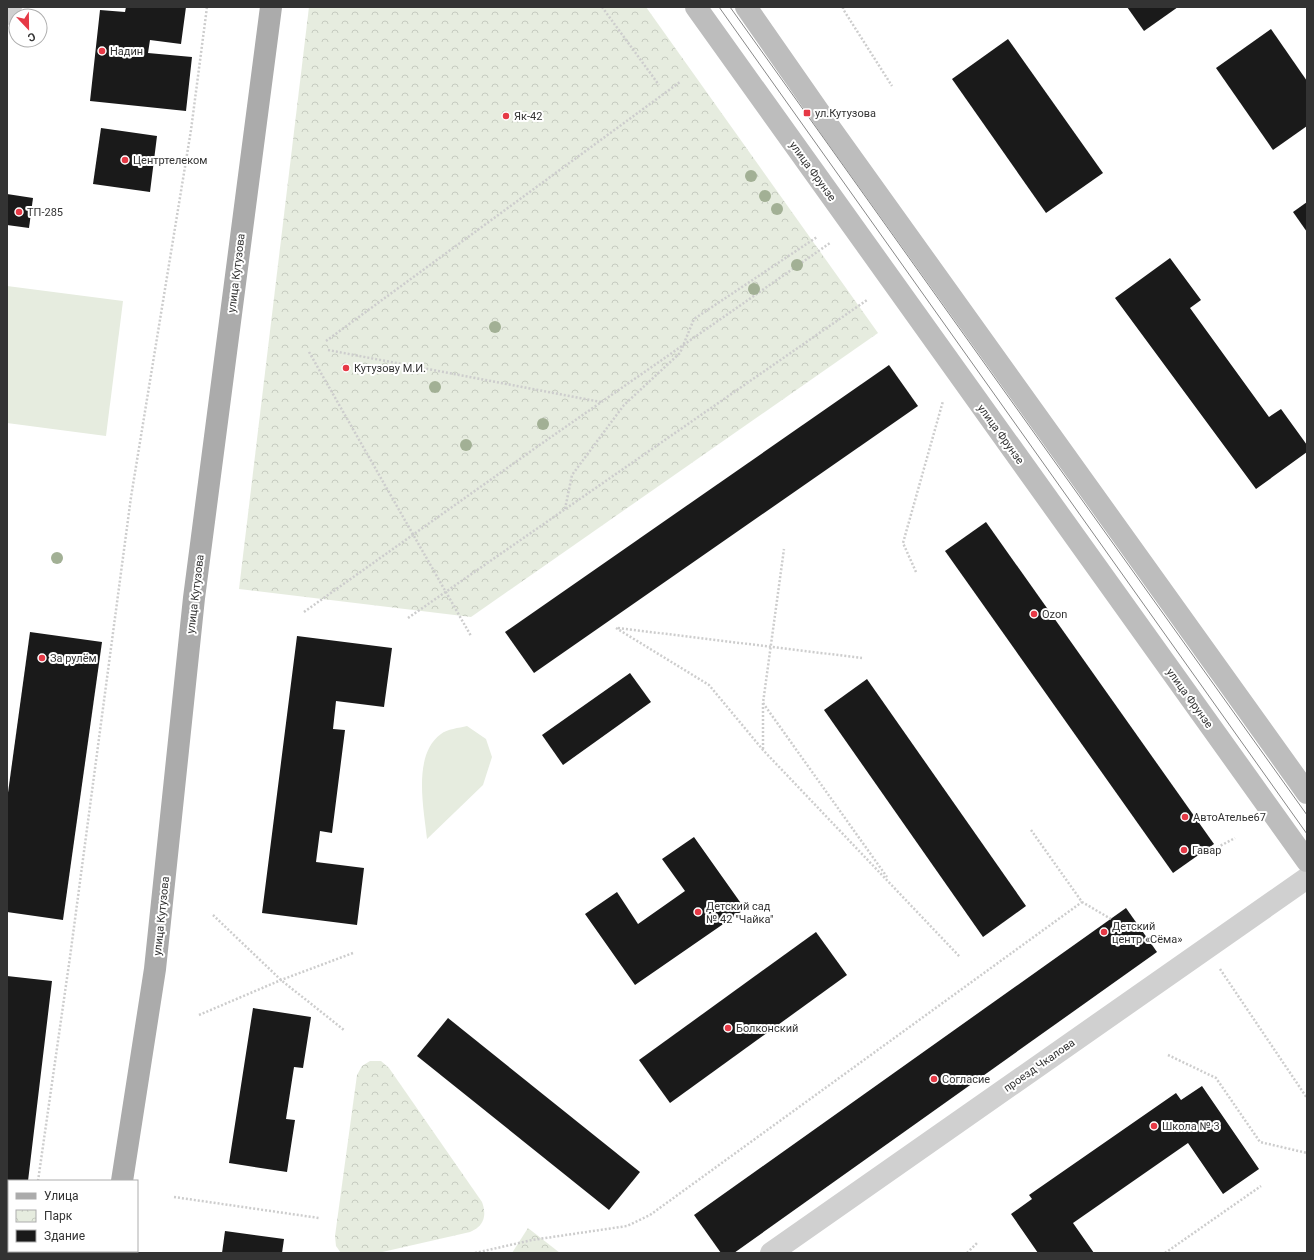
<svg xmlns="http://www.w3.org/2000/svg" width="1314" height="1260" font-family="Roboto,sans-serif">
  <style>
    .green { fill: #e6ecdf }
    .park { fill: url(#park-crowns) }
    .building { fill: #1a1a1a }
    .lines { fill: none; stroke-linecap: round; stroke-linejoin: round }
    .path { stroke: #cdcdcd; stroke-width: 2.5; stroke-dasharray: 2 2; stroke-linecap: butt }
    .street { stroke: #d0d0d0; stroke-width: 22 }
    .secondary { stroke: #bdbdbd; stroke-width: 22 }
    .primary { stroke: #ababab; stroke-width: 22 }
    .tram { stroke: #888; stroke-width: 1 }
    .tree { fill: #a2b095 }
    .poi-dot { fill: #e63946; stroke: #fff; stroke-width: 1.5 }
    .labels { text-anchor: middle; stroke-width: 4; stroke-linejoin: round; paint-order: stroke }
    .poi-label { font-size: 11px; fill: #333; stroke: #fff; text-anchor: start }
    .street-label { font-size: 11px; fill: #333; stroke: #fff }
  </style>
  <defs>
    <pattern id="park-crowns" width="20" height="18" patternUnits="userSpaceOnUse"><rect width="20" height="18" fill="#e6ecdf"/><path d="M2 6a3 3 0 1 1 6 0M12 15a3 3 0 1 1 6 0" fill="none" stroke="#c6cbc0"/></pattern>
  </defs>
  <rect width="100%" height="100%" fill="#fff"/>
  <!-- green -->
  <g class="green">
    <path d="M7 286 123 301 106 436 7 423Z"/>
    <path d="M467 726 486 739 492 757 483 785 427 839C424 809 412 755 441 734 447 729 459 728 467 726Z"/>
  </g>
  <!-- park -->
  <g class="park">
    <path d="M309 7H646L878 333 471 617 239 589Z"/>
    <path d="M370 1061H381L389 1068 482 1202C487 1216 484 1226 470 1232L378 1253H341L336 1246 335 1236 357 1075 362 1066Z"/>
    <path d="M528 1228 560 1253H512Z"/>
  </g>
  <!-- building -->
  <g class="building">
    <path d="M126 7H186L181 44 150 40 148 53 192 57 186 111 90 101 100 10 125 12Z"/>
    <path d="M1127 7H1178L1144 31Z"/>
    <path d="M1271 29 1307 81V126L1273 150 1216 68Z"/>
    <path d="M1008 39 1103 173 1046 213 952 79Z"/>
    <path d="M101 128 157 136 150 192 93 184Z"/>
    <path d="M7 194 33 198 29 228 7 225Z"/>
    <path d="M1307 202V232L1293 212Z"/>
    <path d="M1170 258 1201 300 1190 308 1269 417 1281 409 1307 445V452L1256 489 1115 298Z"/>
    <path d="M889 365 918 406 534 673 505 632Z"/>
    <path d="M986 522 1214 844 1173 873 945 551Z"/>
    <path d="M30 632 102 642 63 920 7 912V800Z"/>
    <path d="M297 636 392 648 384 707 336 701 333 729 345 730 332 833 320 831 316 862 364 868 357 925 262 913Z"/>
    <path d="M630 673 651 702 563 765 542 735Z"/>
    <path d="M867 679 1026 906 983 937 824 710Z"/>
    <path d="M694 837 745 909 635 985 585 914 617 892 638 924 685 891 662 859Z"/>
    <path d="M1126 908 1157 952 734 1253H721L694 1215Z"/>
    <path d="M816 932 847 975 670 1103 639 1060Z"/>
    <path d="M7 976 52 981 28 1181H9V1251H20V1253H7Z"/>
    <path d="M253 1008 311 1017 303 1068 294 1067 286 1119 295 1120 287 1172 229 1163Z"/>
    <path d="M448 1018 640 1172 609 1210 417 1056Z"/>
    <path d="M1202 1086 1259 1169 1223 1194 1188 1143 1073 1223 1094 1253H1038L1011 1214 1032 1199 1029 1195 1176 1093 1181 1100Z"/>
    <path d="M225 1231 284 1239 282 1253H222Z"/>
  </g>
  <g class="lines">
    <!-- path -->
    <g class="path">
      <path d="M602 7 659 85"/>
      <path d="M843 7V9L892 86"/>
      <path d="M326 341 680 82"/>
      <path d="M328 350 601 402"/>
      <path d="M309 352 471 636"/>
      <path d="M565 509 572 475 624 405 680 353 694 319 817 237"/>
      <path d="M916 572 903 543 943 401"/>
      <path d="M304 612 541 444 830 243"/>
      <path d="M408 618 867 300"/>
      <path d="M616 628 709 685 763 750 960 957"/>
      <path d="M618 628 862 658"/>
      <path d="M763 703 887 877"/>
      <path d="M763 749V703L784 549"/>
      <path d="M1031 830 1082 902 1111 919"/>
      <path d="M1203 855 1235 838"/>
      <path d="M213 915 281 980 344 1030"/>
      <path d="M1220 969 1307 1098"/>
      <path d="M199 1015 281 980 353 953"/>
      <path d="M1168 1055 1216 1078 1260 1142 1307 1153"/>
      <path d="M38 1181 70 957 131 497 191 130 207 7"/>
      <path d="M174 1197 319 1218"/>
      <path d="M28 1253V1251"/>
      <path d="M475 1253 532 1240 627 1226 650 1215 1082 902"/>
      <path d="M967 1253 978 1242"/>
      <path d="M1165 1253 1261 1186"/>
    </g>
    <!-- street -->
    <g class="street">
      <path d="M7 14 11 7"/>
      <path d="M771 1253 1307 878"/>
    </g>
    <!-- secondary -->
    <g class="secondary">
      <path d="M696 7 1307 861"/>
      <path d="M746 7 831 129 1307 793"/>
    </g>
    <!-- primary -->
    <g class="primary">
      <path d="M122 1181 155 969 194 598 271 7"/>
      <path d="M111 1253V1251"/>
    </g>
    <!-- tram -->
    <g class="tram">
      <path d="M719 7 1307 834"/>
      <path d="M730 7 1307 815"/>
    </g>
  </g>
  <!-- trees -->
  <g class="tree">
    <circle cx="751" cy="176" r="6"/>
    <circle cx="765" cy="196" r="6"/>
    <circle cx="777" cy="209" r="6"/>
    <circle cx="797" cy="265" r="6"/>
    <circle cx="754" cy="289" r="6"/>
    <circle cx="495" cy="327" r="6"/>
    <circle cx="435" cy="387" r="6"/>
    <circle cx="543" cy="424" r="6"/>
    <circle cx="466" cy="445" r="6"/>
    <circle cx="57" cy="558" r="6"/>
  </g>
  <!-- markers -->
  <g class="poi-dot">
    <circle cx="102" cy="51" r="4"/>
    <rect x="803" y="109" width="8" height="8" rx="2"/>
    <circle cx="506" cy="116" r="4"/>
    <circle cx="125" cy="160" r="4"/>
    <circle cx="19" cy="212" r="4"/>
    <circle cx="346" cy="368" r="4"/>
    <circle cx="1034" cy="614" r="4"/>
    <circle cx="42" cy="658" r="4"/>
    <circle cx="1185" cy="817" r="4"/>
    <circle cx="1184" cy="850" r="4"/>
    <circle cx="698" cy="912" r="4"/>
    <circle cx="1104" cy="932" r="4"/>
    <circle cx="728" cy="1028" r="4"/>
    <circle cx="934" cy="1079" r="4"/>
    <circle cx="1154" cy="1126" r="4"/>
  </g>
  <g class="labels">
    <!-- poi labels -->
    <g class="poi-label">
      <text x="110" y="55">Надин</text>
      <text x="815" y="117">ул.Кутузова</text>
      <text x="514" y="120">Як-42</text>
      <text x="133" y="164">Центртелеком</text>
      <text x="27" y="216">ТП-285</text>
      <text x="354" y="372">Кутузову М.И.</text>
      <text x="1042" y="618">Ozon</text>
      <text x="50" y="662">За рулём</text>
      <text x="1193" y="821">АвтоАтелье67</text>
      <text x="1192" y="854">Гавар</text>
      <text x="706" y="910">Детский сад<tspan x="706" dy="13">№ 42 "Чайка"</tspan></text>
      <text x="1112" y="930">Детский<tspan x="1112" dy="13">центр «Сёма»</tspan></text>
      <text x="736" y="1032">Болконский</text>
      <text x="942" y="1083">Согласие</text>
      <text x="1162" y="1130">Школа № 3</text>
    </g>
    <!-- street labels -->
    <g class="street-label">
      <text transform="translate(813 171) rotate(54)" y="4">улица Фрунзе</text>
      <text transform="translate(236 273) rotate(-83)" y="4">улица Кутузова</text>
      <text transform="translate(1001 434) rotate(54)" y="4">улица Фрунзе</text>
      <text transform="translate(195 594) rotate(-83)" y="4">улица Кутузова</text>
      <text transform="translate(1190 698) rotate(54)" y="4">улица Фрунзе</text>
      <text transform="translate(161 916) rotate(-84)" y="4">улица Кутузова</text>
      <text transform="translate(1039 1065) rotate(-35)" y="4">проезд Чкалова</text>
    </g>
  </g>
  <!-- border -->
  <rect width="1314" height="1260" fill="none" stroke="#333333" stroke-width="16"/>
  <!-- legend -->
  <rect x="8" y="1180" width="130" height="72" fill="#ffffff" stroke="#adadad"/>
  <rect x="16" y="1193" width="20" height="6" fill="#ababab" stroke="#adadad"/>
  <text x="44" y="1200" font-size="12" fill="#333333">Улица</text>
  <rect x="16" y="1210" width="20" height="12" fill="url(#park-crowns)" stroke="#adadad"/>
  <text x="44" y="1220" font-size="12" fill="#333333">Парк</text>
  <rect x="16" y="1230" width="20" height="12" fill="#1a1a1a" stroke="#adadad"/>
  <text x="44" y="1240" font-size="12" fill="#333333">Здание</text>
  <!-- north arrow -->
  <g transform="translate(28 28) rotate(158)"><circle r="19" fill="#ffffff" stroke="#adadad"/>
  <path d="M0-3L7 15L0 10L-7 15Z" fill="#e63946"/>
  <text y="-6" font-size="11" font-weight="bold" text-anchor="middle" fill="#333333">С</text>
  </g>
</svg>
